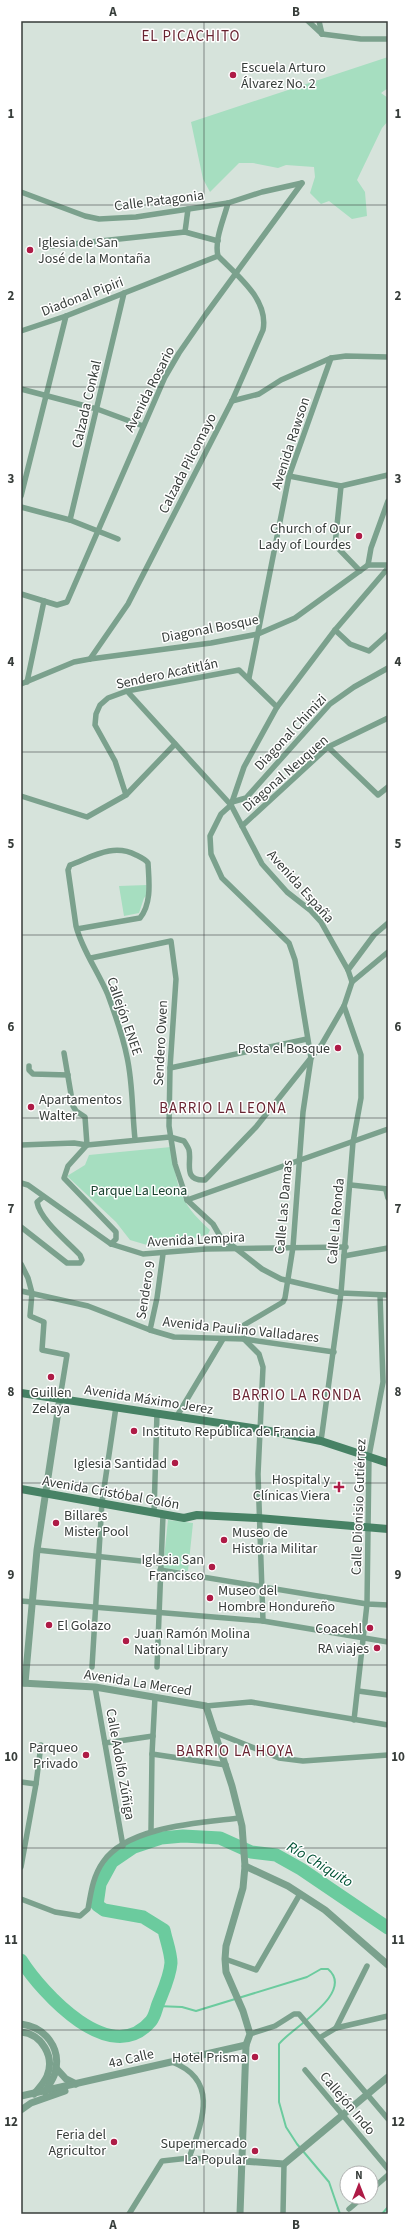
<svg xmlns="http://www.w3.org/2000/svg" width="409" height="2235" font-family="'Source Sans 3',sans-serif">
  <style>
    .green { fill: #a6dec0 }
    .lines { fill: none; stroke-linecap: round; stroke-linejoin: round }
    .stream { stroke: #6bcb9e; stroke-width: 2 }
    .river { stroke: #6bcb9e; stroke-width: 13 }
    .minor { stroke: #7ba18d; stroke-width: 5.5 }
    .tertiary { stroke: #7ba18d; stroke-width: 7 }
    .secondary { stroke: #478265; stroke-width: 8 }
    .grid { fill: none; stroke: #373d3a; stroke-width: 1; stroke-opacity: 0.55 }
    .poi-dot { fill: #ae1b46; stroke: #fff; stroke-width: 1.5 }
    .labels { text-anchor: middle; stroke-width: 3; stroke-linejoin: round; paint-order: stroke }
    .poi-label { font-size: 14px; fill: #373d3a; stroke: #fff; text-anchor: end }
    .street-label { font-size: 14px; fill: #373d3a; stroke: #fff }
    .park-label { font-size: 14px; fill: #18412e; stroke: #fff }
    .neighbourhood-label { font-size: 15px; letter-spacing: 1px; fill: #692431; stroke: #fff }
    .water-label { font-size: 15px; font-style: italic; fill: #005235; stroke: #fff }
    .neatline { fill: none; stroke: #373d3a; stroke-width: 1.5 }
    .grid-label { font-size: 13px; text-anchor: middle; font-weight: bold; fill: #373d3a }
  </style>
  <rect width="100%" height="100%" fill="#d6e3db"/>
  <!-- green -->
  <g class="green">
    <path d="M388 57V88L381 93 388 98V121L382 128 357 180 365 192 367 216 352 219 329 201 321 204 310 193 315 177 314 167 286 165 278 168 253 163H239L210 192 203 179 191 122Z"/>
    <path d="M147 885 146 896 144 898 139 913 124 916 119 886Z"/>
    <path d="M171 1147C178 1189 178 1201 210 1230L208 1234 182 1242 147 1245 130 1240 116 1222 67 1176 85 1165 89 1155Z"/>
    <path d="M168 1520 193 1523 188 1571 163 1568Z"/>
  </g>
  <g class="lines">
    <!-- stream -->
    <g class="stream">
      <path d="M157 2006 182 2007 196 2011 307 1977 321 1969H328C356 1993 291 2028 279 2044V2102L286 2127 297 2144 329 2182 340 2214"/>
      <path d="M382 2214 388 2207"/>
    </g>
    <!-- river -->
    <path class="river" d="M21 1960C42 1993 111 2069 151 2021 155 2016 156 2009 158 2004 163 1991 170 1977 171 1963 171 1953 166 1940 164 1930L143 1917 104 1910 97 1905 100 1884 112 1862 134 1847 161 1838 183 1836 220 1838 251 1852 276 1855 301 1869 388 1928"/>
    <!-- minor -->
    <g class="minor">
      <path d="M308 21 322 34"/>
      <path d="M319 21 322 34"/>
      <path d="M322 34 361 39H388"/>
      <path d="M21 192 85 216 99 219 136 217 228 203 262 192 302 183"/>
      <path d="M185 232 188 209"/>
      <path d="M44 247 185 232 218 241"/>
      <path d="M21 331 66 316 218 256"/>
      <path d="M21 389 97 409 143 426"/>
      <path d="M232 401 259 394 281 380 331 358 346 356 388 357"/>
      <path d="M289 476 341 486 388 475"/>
      <path d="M341 486 335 545 360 571"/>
      <path d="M21 496 66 316"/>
      <path d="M21 507 70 520 118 539"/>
      <path d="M70 520 124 293"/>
      <path d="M368 565 371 548 388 501"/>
      <path d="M21 594 57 605 67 602 165 377 179 353 206 314 302 183"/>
      <path d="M335 630 350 644 369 651 388 634"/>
      <path d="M90 659 128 604 232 401 263 330C269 300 238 276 218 256 214 240 224 219 228 203"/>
      <path d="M249 678 289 476 331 358"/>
      <path d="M27 682 44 601"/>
      <path d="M21 684 74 662 90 659 211 643 258 634 295 618 368 565H388"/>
      <path d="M328 747 378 795 388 787"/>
      <path d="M126 795 115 761 95 725 96 714 100 705 108 698 127 691 239 670 277 707"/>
      <path d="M21 796 87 817 126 795 175 744"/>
      <path d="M232 802 246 798 330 704 354 687 388 668"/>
      <path d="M242 826 328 747 388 718"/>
      <path d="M77 929 140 918C152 903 149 881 148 863 145 859 140 857 136 855 113 843 92 857 70 865L68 870 76 926C82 950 98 971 108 995 115 1014 123 1037 127 1057 133 1084 132 1112 135 1139"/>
      <path d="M91 958 171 941 176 979 170 1068 169 1126 175 1164 187 1200 213 1224 220 1236 262 1269 281 1279 341 1293 388 1295"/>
      <path d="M348 970 374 935 388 923"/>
      <path d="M352 982 388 952"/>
      <path d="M29 1066V1070L33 1074 68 1075"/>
      <path d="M170 1068 307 1039"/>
      <path d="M21 1145 74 1143 87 1145 85 1117 76 1111 73 1106 64 1053"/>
      <path d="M21 1183 28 1185 111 1244 143 1254 206 1249 346 1247"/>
      <path d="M351 1185 388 1189"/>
      <path d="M386 1190 388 1198"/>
      <path d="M187 1200 388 1129"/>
      <path d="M21 1227 67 1263H80L82 1260 80 1255C68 1242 40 1220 37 1202L43 1197"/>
      <path d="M111 1244 116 1239V1232L64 1178 68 1166 87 1145 170 1137 184 1141C186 1144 188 1147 189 1150 192 1162 182 1181 205 1180L256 1127 322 1044 344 1006 352 982 348 970 321 922 310 910 287 892 262 864 231 805 127 691"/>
      <path d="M344 1256 388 1248"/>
      <path d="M21 1264 28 1278 32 1293 30 1316 44 1322 42 1350 67 1355 60 1398"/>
      <path d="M21 1291 88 1306 150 1330 174 1337 244 1339 334 1352"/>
      <path d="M150 1330 157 1298 163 1254"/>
      <path d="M177 1416 223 1339"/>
      <path d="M321 1441 341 1293 353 1142 361 1098V1055L344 1006"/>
      <path d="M154 1513 157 1413"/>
      <path d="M37 1550 160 1563"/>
      <path d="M160 1570 367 1604 388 1605"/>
      <path d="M21 1601 263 1621 388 1642"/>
      <path d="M263 1621 258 1474 263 1367 259 1354 244 1339V1325L283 1302 285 1298 293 1247 303 1112 311 1058 295 960 289 943 222 878 211 854 210 836 221 814 231 805 244 767 277 707 335 630 388 568"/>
      <path d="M92 1667 102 1502 116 1407"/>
      <path d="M157 1667 163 1515"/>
      <path d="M95 1687 123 1846"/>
      <path d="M358 1691 388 1695"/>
      <path d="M206 1706 251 1702 388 1725"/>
      <path d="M354 1720 367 1604 369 1456 383 1382 380 1295"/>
      <path d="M214 1732 279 1758 303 1761 388 1755"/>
      <path d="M105 1743 153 1736"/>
      <path d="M152 1754 226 1765"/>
      <path d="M21 1782 36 1784"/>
      <path d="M151 1831 152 1754 155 1697"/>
      <path d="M21 1867 36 1784 41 1745"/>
      <path d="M21 1899 55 1912 80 1916 88 1909C91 1892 93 1876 103 1862 128 1826 200 1823 240 1818"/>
      <path d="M225 1959 256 1970 300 1894"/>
      <path d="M336 2028 367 1966"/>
      <path d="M250 2034 275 2026 294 2014H299L388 2119"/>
      <path d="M321 2037 336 2028 388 2016"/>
      <path d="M172 2062C220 2080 202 2122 189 2158"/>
      <path d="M305 2070 388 2169"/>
      <path d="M371 2190 388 2175"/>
      <path d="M349 2209 363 2197"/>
      <path d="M129 2214 162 2161 189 2158 242 2161"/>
      <path d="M283 2214 284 2164"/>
    </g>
    <!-- tertiary -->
    <g class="tertiary">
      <path d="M21 1683 95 1687 206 1706 232 1786 242 1826 245 1866 243 1888 226 1946 225 1959 226 1972 243 2011 250 2034 246 2045 240 2214"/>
      <path d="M25 1683 37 1550 60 1398"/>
      <path d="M245 1866 288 1886 325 1910 388 1965"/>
      <path d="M21 2024C45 2027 62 2048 55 2073 53 2080 48 2086 45 2092"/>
      <path d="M21 2032C42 2034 55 2057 47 2076 44 2083 38 2089 34 2094"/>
      <path d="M56 2068 66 2079 76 2084"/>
      <path d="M21 2096 246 2045"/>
      <path d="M21 2110 31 2103 65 2091"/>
      <path d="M242 2161 284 2164 388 2077"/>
    </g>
    <!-- secondary -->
    <g class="secondary">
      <path d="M21 1393 259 1429 321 1441 388 1463"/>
      <path d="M21 1489 184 1518 197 1515 258 1518 388 1529"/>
    </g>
  </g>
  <!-- grid -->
  <path class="grid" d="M204 21V2214M21 205H388M21 387H388M21 570H388M21 752H388M21 935H388M21 1118H388M21 1300H388M21 1483H388M21 1665H388M21 1848H388M21 2030H388"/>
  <!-- markers -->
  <g class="poi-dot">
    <circle cx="233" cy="75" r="4"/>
    <circle cx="30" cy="250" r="4"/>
    <circle cx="359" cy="536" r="4"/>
    <circle cx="338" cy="1048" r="4"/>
    <circle cx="31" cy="1107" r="4"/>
    <circle cx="51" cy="1377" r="4"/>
    <circle cx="134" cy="1431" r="4"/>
    <circle cx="175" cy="1463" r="4"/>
    <path d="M337 1481h4v4h4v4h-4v4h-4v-4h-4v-4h4z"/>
    <circle cx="56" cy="1523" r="4"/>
    <circle cx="224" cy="1540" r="4"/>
    <circle cx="212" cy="1567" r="4"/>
    <circle cx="210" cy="1598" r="4"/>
    <circle cx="49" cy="1625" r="4"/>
    <circle cx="370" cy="1628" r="4"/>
    <circle cx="126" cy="1641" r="4"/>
    <circle cx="377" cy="1648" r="4"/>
    <circle cx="86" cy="1755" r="4"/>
    <circle cx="255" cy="2057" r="4"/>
    <circle cx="114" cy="2142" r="4"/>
    <circle cx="255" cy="2151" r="4"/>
  </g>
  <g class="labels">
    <!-- poi labels -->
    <g class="poi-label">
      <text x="241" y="72" text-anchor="start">Escuela Arturo<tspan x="241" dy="16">Álvarez No. 2</tspan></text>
      <text x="38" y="247" text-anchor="start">Iglesia de San<tspan x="38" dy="16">José de la Montaña</tspan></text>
      <text x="351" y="533">Church of Our<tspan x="351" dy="16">Lady of Lourdes</tspan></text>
      <text x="330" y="1053">Posta el Bosque</text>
      <text x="39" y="1104" text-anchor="start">Apartamentos<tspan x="39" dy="16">Walter</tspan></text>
      <text x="51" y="1397" text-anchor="middle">Guillen<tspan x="51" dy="16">Zelaya</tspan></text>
      <text x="142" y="1436" text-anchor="start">Instituto República de Francia</text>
      <text x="167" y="1468">Iglesia Santidad</text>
      <text x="330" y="1484">Hospital y<tspan x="330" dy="16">Clínicas Viera</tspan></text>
      <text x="64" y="1520" text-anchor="start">Billares<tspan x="64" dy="16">Mister Pool</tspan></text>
      <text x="232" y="1537" text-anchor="start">Museo de<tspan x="232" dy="16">Historia Militar</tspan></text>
      <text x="204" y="1564">Iglesia San<tspan x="204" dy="16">Francisco</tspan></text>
      <text x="218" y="1595" text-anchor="start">Museo del<tspan x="218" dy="16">Hombre Hondureño</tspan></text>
      <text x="57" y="1630" text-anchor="start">El Golazo</text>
      <text x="362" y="1633">Coacehl</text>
      <text x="134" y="1638" text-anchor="start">Juan Ramón Molina<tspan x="134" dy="16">National Library</tspan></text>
      <text x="369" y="1653">RA viajes</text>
      <text x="78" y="1752">Parqueo<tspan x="78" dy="16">Privado</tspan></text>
      <text x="247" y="2062">Hotel Prisma</text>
      <text x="106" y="2139">Feria del<tspan x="106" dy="16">Agricultor</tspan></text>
      <text x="247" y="2148">Supermercado<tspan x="247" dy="16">La Popular</tspan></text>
    </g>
    <!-- street labels -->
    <g class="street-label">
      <text transform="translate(159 200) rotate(-7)" y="5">Calle Patagonia</text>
      <text transform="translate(82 296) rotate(-21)" y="5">Diadonal Pipiri</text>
      <text transform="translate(149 389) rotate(-63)" y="5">Avenida Rosario</text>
      <text transform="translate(86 404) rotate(-77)" y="5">Calzada Conkal</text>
      <text transform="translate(290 443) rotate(-72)" y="5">Avenida Rawson</text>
      <text transform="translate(187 463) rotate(-63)" y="5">Calzada Pilcomayo</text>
      <text transform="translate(210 628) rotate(-11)" y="5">Diagonal Bosque</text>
      <text transform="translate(167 673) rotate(-12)" y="5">Sendero Acatitlán</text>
      <text transform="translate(290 732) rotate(-47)" y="5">Diagonal Chimizi</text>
      <text transform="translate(285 773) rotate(-41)" y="5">Diagonal Neuquen</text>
      <text transform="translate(301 886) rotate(48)" y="5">Avenida España</text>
      <text transform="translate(125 1016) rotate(71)" y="5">Callejón ENEE</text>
      <text transform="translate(160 1043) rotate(-87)" y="5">Sendero Owen</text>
      <text transform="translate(283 1207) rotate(-85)" y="5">Calle Las Damas</text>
      <text transform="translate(335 1221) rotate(-85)" y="5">Calle La Ronda</text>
      <text transform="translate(196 1239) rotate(-3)" y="5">Avenida Lempira</text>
      <text transform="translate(145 1290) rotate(-81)" y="5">Sendero 9</text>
      <text transform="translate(241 1329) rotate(6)" y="5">Avenida Paulino Valladares</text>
      <text transform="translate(149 1399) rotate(9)" y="5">Avenida Máximo Jerez</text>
      <text transform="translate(111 1492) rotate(10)" y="5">Avenida Cristóbal Colón</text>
      <text transform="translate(358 1507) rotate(-88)" y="5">Calle Dionisio Gutiérrez</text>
      <text transform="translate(138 1682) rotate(9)" y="5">Avenida La Merced</text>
      <text transform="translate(121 1764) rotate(80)" y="5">Calle Adolfo Zúñiga</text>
      <text transform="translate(131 2058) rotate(-13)" y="5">4a Calle</text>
      <text transform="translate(348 2103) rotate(50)" y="5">Callejón Indo</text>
    </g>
    <!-- park labels -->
    <g class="park-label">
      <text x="139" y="1195">Parque La Leona</text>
    </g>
    <!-- neighbourhood labels -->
    <g class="neighbourhood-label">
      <text x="191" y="41">EL PICACHITO</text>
      <text x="223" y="1113">BARRIO LA LEONA</text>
      <text x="297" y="1400">BARRIO LA RONDA</text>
      <text x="235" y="1756">BARRIO LA HOYA</text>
    </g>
    <!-- water labels -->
    <g class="water-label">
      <text transform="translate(320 1864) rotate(31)" y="5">Río Chiquito</text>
    </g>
  </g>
  <!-- border -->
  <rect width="409" height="2235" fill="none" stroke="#ffffff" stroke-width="44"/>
  <!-- north arrow -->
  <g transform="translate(359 2185)"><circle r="19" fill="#ffffff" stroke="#afb1b0"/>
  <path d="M0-3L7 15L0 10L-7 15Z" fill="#ae1b46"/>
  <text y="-6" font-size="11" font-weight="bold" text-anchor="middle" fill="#373d3a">N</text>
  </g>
  <rect x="22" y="22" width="365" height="2191" class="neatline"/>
  <g class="grid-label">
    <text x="113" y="16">A</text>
    <text x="296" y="16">B</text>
    <text x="11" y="118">1</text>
    <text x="398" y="118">1</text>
    <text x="11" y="300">2</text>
    <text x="398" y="300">2</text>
    <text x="11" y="483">3</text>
    <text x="398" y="483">3</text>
    <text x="11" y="666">4</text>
    <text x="398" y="666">4</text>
    <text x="11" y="848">5</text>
    <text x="398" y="848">5</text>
    <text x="11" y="1031">6</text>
    <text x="398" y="1031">6</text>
    <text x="11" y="1213">7</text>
    <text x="398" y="1213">7</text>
    <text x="11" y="1396">8</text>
    <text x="398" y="1396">8</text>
    <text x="11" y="1579">9</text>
    <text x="398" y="1579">9</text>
    <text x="11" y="1761">10</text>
    <text x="398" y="1761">10</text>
    <text x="11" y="1944">11</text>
    <text x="398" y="1944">11</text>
    <text x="11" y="2126">12</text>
    <text x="398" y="2126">12</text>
    <text x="113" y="2229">A</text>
    <text x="296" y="2229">B</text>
  </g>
</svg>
